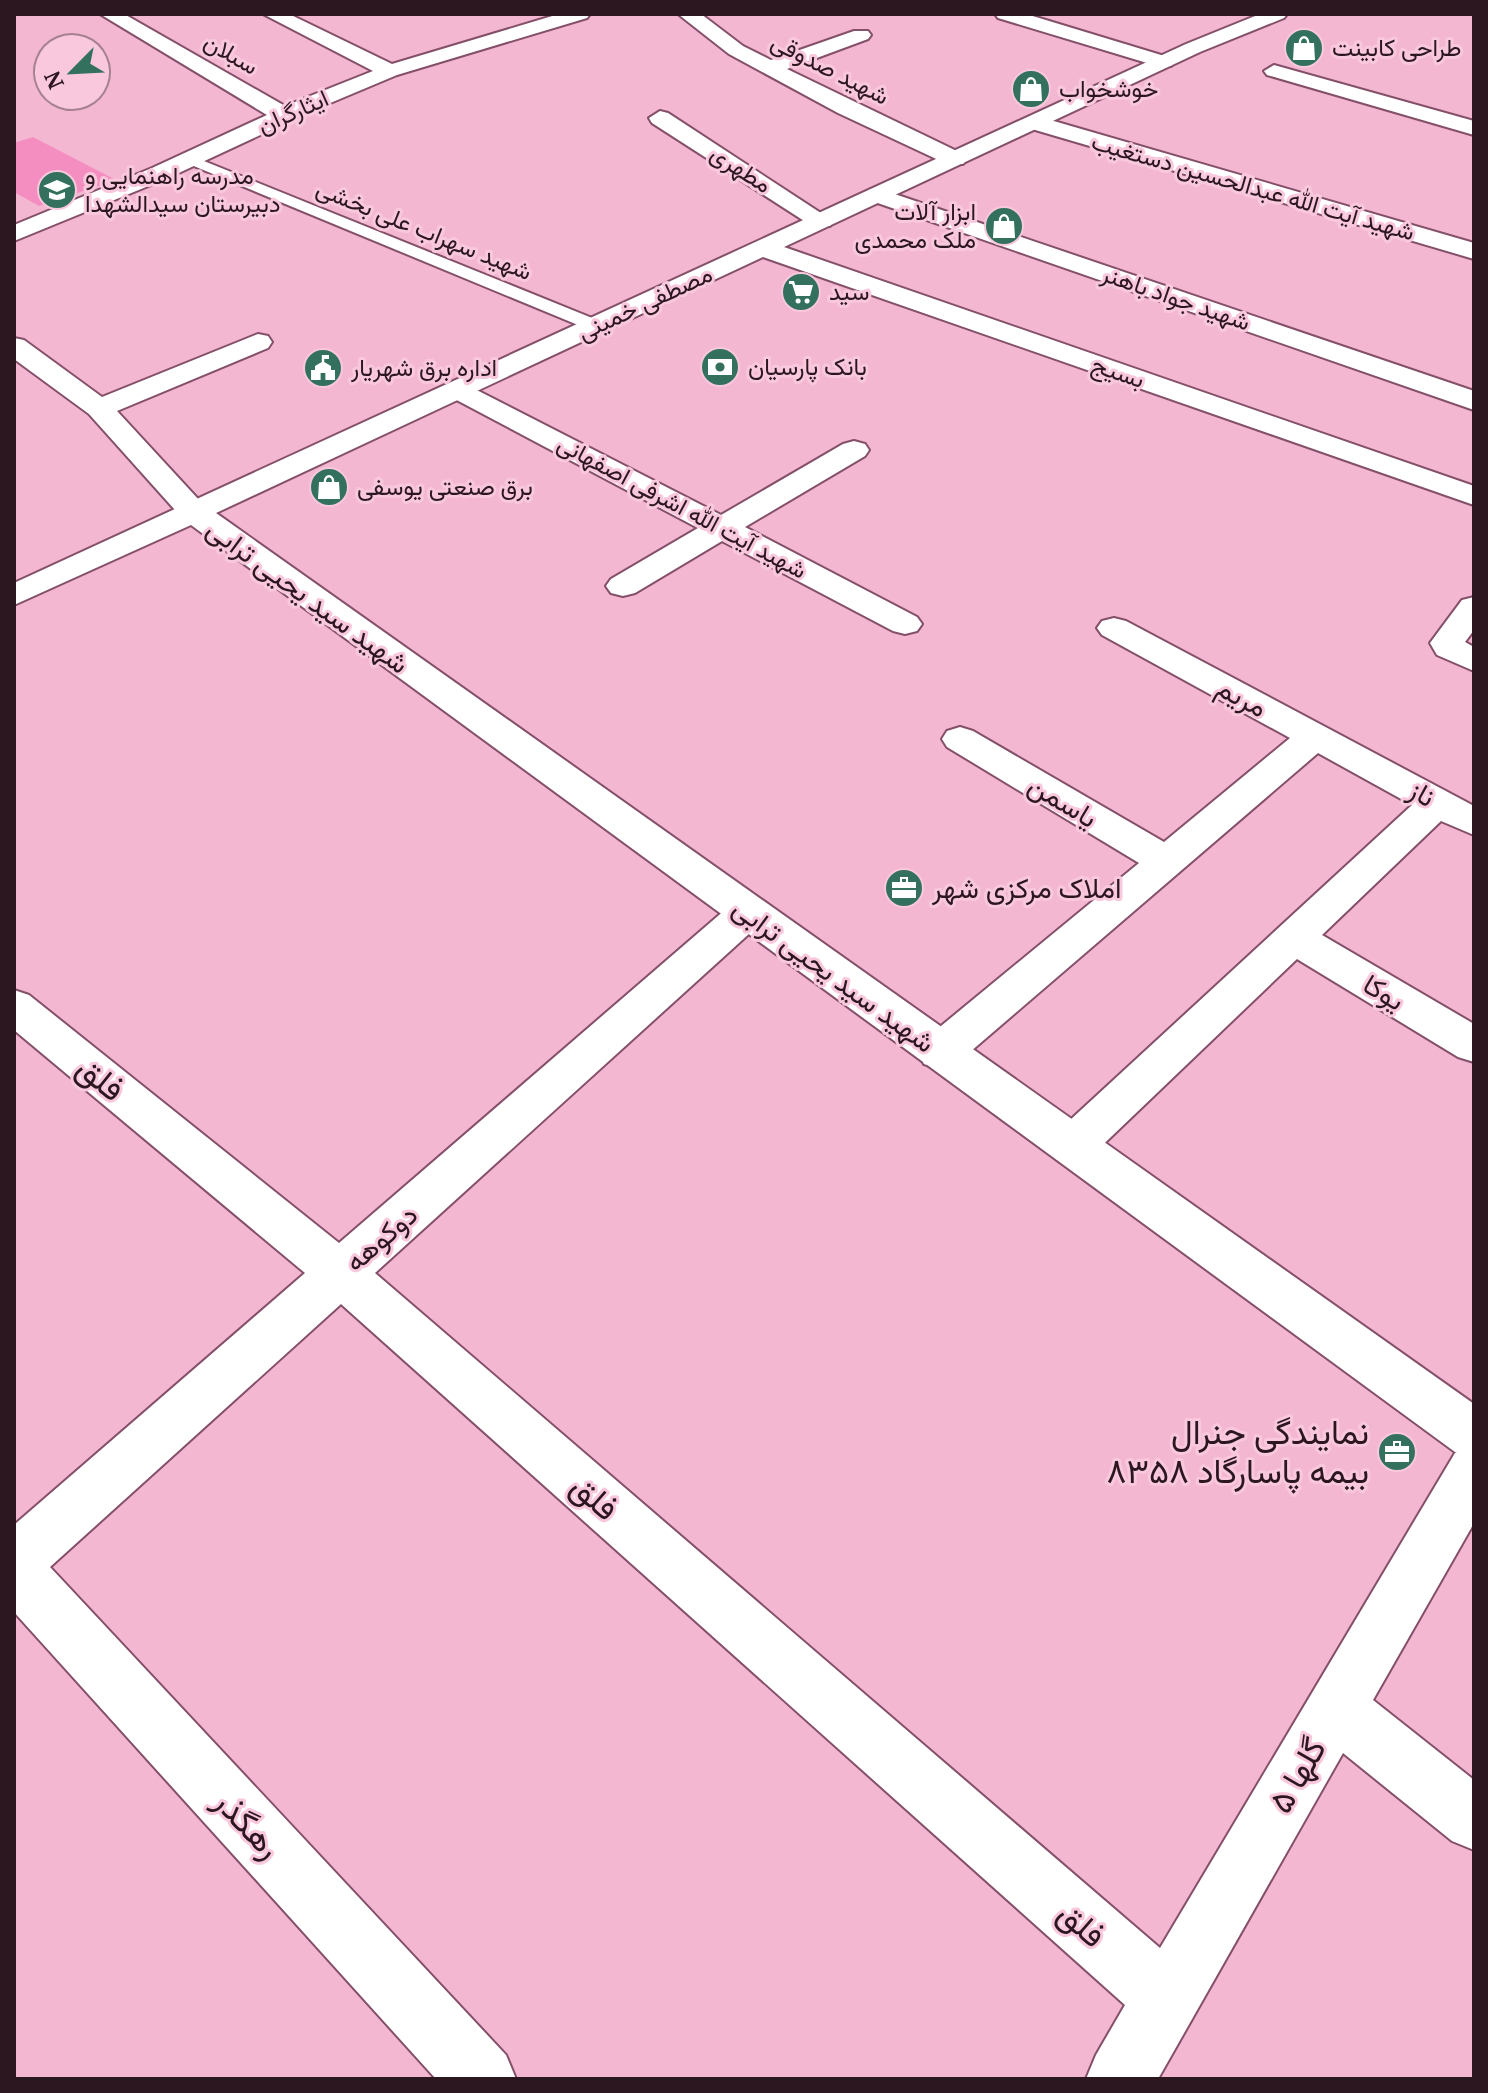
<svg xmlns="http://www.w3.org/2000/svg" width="1488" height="2093" font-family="'PT Serif',Vazirmatn,serif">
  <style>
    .green { fill: #f58ec0 }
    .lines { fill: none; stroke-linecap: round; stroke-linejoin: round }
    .lane-casing { stroke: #845069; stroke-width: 4 }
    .street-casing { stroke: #845069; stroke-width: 4 }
    .secondary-casing { stroke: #845069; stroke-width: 4 }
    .lane { fill: #fff; fill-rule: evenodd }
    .street { fill: #fff; fill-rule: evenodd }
    .secondary { fill: #fff; fill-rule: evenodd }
    .labels { text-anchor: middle; stroke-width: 6; stroke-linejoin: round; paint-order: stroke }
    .far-poi-label { font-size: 24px; fill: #2c1721; stroke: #f9c8dd; text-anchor: start }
    .far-street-label { font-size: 24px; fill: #2c1721; stroke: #f9c8dd }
    .street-label { font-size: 28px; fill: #2c1721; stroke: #f9c8dd }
    .poi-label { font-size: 28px; fill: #2c1721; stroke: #f9c8dd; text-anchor: start }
    .near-street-label { font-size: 34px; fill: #2c1721; stroke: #f9c8dd }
    .near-poi-label { font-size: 34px; fill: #2c1721; stroke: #f9c8dd; text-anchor: end }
  </style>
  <rect width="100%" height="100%" fill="#f3b7d2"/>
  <!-- green -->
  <path class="green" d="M33 137 116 180 39 206 14 192V143Z"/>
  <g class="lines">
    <!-- lane casing -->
    <g class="lane-casing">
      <path id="lane" d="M189 155 602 322 605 326 602 330H590L184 162 182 159Z"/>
    </g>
    <!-- street casing -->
    <g class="street-casing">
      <g id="street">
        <path d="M100 14H124L285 106 373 71 263 14H289L392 64 559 14H590L587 18 397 75 316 109 168 178 14 241V225L152 168 267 115Z"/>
        <path d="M678 14H701L743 46 771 60 854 31H868L871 35 868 39 787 69 963 154 967 159 963 164H947L838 113 729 54Z"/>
        <path d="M995 14H1026L1171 58 1174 62 1171 66H1157L998 18Z"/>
        <path d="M1274 65 1474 121V135L1267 75 1264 71Z"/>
        <path d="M660 111 668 113 833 221 830 226H812L652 123 649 118Z"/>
        <path d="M1033 115 1474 243V259L1025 127 1022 122Z"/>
        <path d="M877 188 1474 391V410L869 200 865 195 869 190Z"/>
        <path d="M258 334 268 336 272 342 268 348 117 411 211 513 206 520 195 522 184 520 89 414 14 359V338L24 340 102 397Z"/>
        <path d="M459 381 721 515 843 444 854 441 865 444 869 450 865 456 745 527 917 617 922 624 917 631 905 634 893 631 722 541 635 593 623 596 611 593 606 586 611 579 698 528 449 396 445 390 449 384Z"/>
        <path d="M1474 597V630L1465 642 1474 647V671L1437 655 1430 643 1462 600Z"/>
        <path d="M1114 618 1126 621 1474 806V835L1441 821 1322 935 1474 1024V1062L1458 1057 1297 959 1088 1159 1072 1165 1056 1159 1049 1146 1056 1133 1412 805 1318 753 956 1064 940 1069 924 1064 918 1052 924 1040 1139 863 947 747 942 739 947 731 960 727 973 731 1164 842 1290 738 1102 635 1097 628 1102 621Z"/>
        <path d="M747 898 761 903 767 913 761 923 375 1273 1160 1948 1455 1453 1474 1446V1523L1373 1700 1474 1780V1850L1452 1841 1343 1753 1158 2079H1086L1096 2055 1125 2005 341 1304 50 1567 506 2055 516 2079H436L14 1612V1525L305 1273 14 1030V990L29 995 339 1243 733 903Z"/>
      </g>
    </g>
    <!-- secondary casing -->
    <g class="secondary-casing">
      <path id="secondary" d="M1260 14H1287L1284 18 1200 52 784 247 1474 486V505L763 257 216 513 1474 1404V1460L1455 1452 191 525 14 605V583L1186 44Z"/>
    </g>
    <!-- lane -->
    <use href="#lane" class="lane"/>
    <!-- street -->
    <use href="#street" class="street"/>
    <!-- secondary -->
    <use href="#secondary" class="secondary"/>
  </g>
  <!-- icons -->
  <defs>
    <g id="shop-disc" transform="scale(2)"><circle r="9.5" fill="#33715e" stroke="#f9c8dd"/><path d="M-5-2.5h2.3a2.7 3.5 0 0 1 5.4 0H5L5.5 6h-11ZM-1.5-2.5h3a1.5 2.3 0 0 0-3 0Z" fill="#fff"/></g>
    <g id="school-disc" transform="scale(2)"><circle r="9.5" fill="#33715e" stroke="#f9c8dd"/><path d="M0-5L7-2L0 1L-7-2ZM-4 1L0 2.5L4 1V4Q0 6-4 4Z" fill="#fff"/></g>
    <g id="supermarket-disc" transform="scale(2)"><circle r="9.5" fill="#33715e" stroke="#f9c8dd"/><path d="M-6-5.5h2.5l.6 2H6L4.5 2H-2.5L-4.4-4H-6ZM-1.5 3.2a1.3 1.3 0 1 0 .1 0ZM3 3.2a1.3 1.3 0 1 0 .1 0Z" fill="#fff"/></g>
    <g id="bank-disc" transform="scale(2)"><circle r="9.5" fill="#33715e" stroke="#f9c8dd"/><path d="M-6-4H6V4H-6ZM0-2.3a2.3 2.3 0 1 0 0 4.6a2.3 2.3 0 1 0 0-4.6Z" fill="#fff"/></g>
    <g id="civic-disc" transform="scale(2)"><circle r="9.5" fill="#33715e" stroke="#f9c8dd"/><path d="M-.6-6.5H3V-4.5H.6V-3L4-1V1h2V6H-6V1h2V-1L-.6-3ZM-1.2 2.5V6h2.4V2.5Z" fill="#fff"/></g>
    <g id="office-disc" transform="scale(2)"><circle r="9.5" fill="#33715e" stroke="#f9c8dd"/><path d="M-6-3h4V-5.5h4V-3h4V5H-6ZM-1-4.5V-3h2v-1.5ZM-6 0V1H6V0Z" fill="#fff"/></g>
  </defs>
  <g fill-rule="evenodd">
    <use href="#shop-disc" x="1304" y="48"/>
    <use href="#shop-disc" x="1031" y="89"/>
    <use href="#school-disc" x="57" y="190"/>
    <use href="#shop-disc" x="1004" y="226"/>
    <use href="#supermarket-disc" x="801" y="292"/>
    <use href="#bank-disc" x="720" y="367"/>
    <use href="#civic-disc" x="323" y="368"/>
    <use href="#shop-disc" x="329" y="487"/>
    <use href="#office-disc" x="904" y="888"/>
    <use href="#office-disc" x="1397" y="1452"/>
  </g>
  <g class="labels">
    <!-- far-poi labels -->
    <g class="far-poi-label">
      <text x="1332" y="56">طراحی کابینت</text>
      <text x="1059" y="97">خوشخواب</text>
      <text x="85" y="184">مدرسه راهنمایی و<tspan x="85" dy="28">دبیرستان سیدالشهدا</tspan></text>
      <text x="976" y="220" text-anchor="end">ابزار آلات<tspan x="976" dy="28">ملک محمدی</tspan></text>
      <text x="829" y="300">سید</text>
      <text x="748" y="375">بانک پارسیان</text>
      <text x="351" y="376">اداره برق شهریار</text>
      <text x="357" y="495">برق صنعتی یوسفی</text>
    </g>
    <!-- far-street labels -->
    <g class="far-street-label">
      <text transform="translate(231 54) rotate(30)" y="8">سبلان</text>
      <text transform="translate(830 69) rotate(27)" y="8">شهید صدوقی</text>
      <text transform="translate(293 112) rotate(-24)" y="8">ایثارگران</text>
      <text transform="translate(741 169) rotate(33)" y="8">مطهری</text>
      <text transform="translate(1253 187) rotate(16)" y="8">شهید آیت الله عبدالحسین دستغیب</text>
      <text transform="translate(424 230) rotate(22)" y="8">شهید سهراب علی بخشی</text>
      <text transform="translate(1176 298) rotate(19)" y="8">شهید جواد باهنر</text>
      <text transform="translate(645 303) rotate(-25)" y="8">مصطفی خمینی</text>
      <text transform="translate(1118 372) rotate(19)" y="8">بسیج</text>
      <text transform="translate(682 507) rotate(28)" y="8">شهید آیت الله اشرفی اصفهانی</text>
    </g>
    <!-- street labels -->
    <g class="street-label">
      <text transform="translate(308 596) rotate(36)" y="10">شهید سید یحیی ترابی</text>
      <text transform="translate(1242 697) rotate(28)" y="10">مریم</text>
      <text transform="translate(1422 793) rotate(29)" y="10">ناز</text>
      <text transform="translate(1063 801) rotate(31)" y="10">یاسمن</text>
      <text transform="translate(834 975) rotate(36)" y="10">شهید سید یحیی ترابی</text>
      <text transform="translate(1384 992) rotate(31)" y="10">یوکا</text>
      <text transform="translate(381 1238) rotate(-41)" y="10">دوکوهه</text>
    </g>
    <!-- poi labels -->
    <g class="poi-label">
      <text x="932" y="898">املاک مرکزی شهر</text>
    </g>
    <!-- near-street labels -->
    <g class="near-street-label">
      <text transform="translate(101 1078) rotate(39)" y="12">فلق</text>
      <text transform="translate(595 1497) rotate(41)" y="12">فلق</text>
      <text transform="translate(1297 1775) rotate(-60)" y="12">گلها ۵</text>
      <text transform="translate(248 1824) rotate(47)" y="12">رهگذر</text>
      <text transform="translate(1082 1924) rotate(41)" y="12">فلق</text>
    </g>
    <!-- near-poi labels -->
    <g class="near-poi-label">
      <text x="1369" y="1444">نمایندگی جنرال<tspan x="1369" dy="39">بیمه پاسارگاد ۸۳۵۸</tspan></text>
    </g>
  </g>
  <!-- border -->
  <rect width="1488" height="2093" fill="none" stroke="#2c1721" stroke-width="32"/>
  <!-- north arrow -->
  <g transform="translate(72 72) rotate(246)"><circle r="38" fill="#f9c8dd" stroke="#a78192" stroke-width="2"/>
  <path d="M0-6L14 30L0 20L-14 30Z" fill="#33715e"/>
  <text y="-12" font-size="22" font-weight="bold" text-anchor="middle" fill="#2c1721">N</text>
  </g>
</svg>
